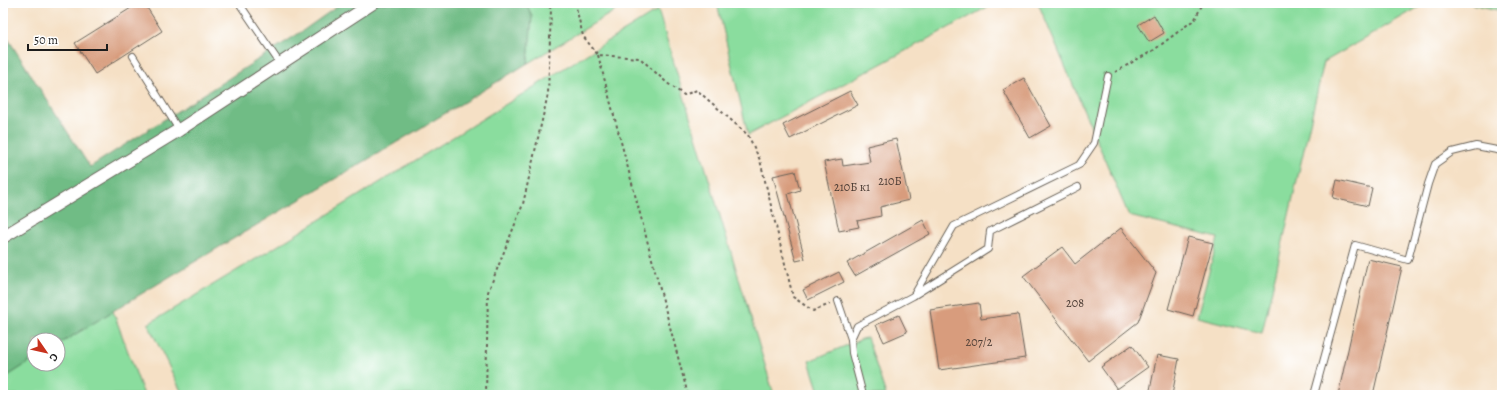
<svg xmlns="http://www.w3.org/2000/svg" width="1505" height="398" font-family="Alegreya,serif">
  <style>
    .green { fill: #8add9e; stroke: #537c5d }
    .forest { fill: #6fbc85; stroke: #466c50 }
    .building { fill: #d89c7d }
    .lines { fill: none; stroke-linecap: round; stroke-linejoin: round }
    .service-casing { stroke: #686157; stroke-width: 8 }
    .minor-casing { stroke: #686157; stroke-width: 14 }
    .path { stroke: #686157; stroke-width: 2; stroke-dasharray: 3 3; stroke-linecap: butt }
    .service { stroke: #fff; stroke-width: 6 }
    .minor { stroke: #fff; stroke-width: 12 }
    .labels { text-anchor: middle; stroke-width: 3; stroke-linejoin: round; paint-order: stroke }
    .number-label { font-size: 12px; fill: #4b3c34 }
  </style>
  <rect width="100%" height="100%" fill="#fff"/>
  <filter id="ink" filterUnits="userSpaceOnUse"><feTurbulence type="fractalNoise" baseFrequency=".025" numOctaves="2"/><feDisplacementMap in="SourceGraphic" scale="8" xChannelSelector="R" yChannelSelector="G"/><feConvolveMatrix kernelMatrix="1 2 1 2 8 2 1 2 1" color-interpolation-filters="sRGB"/></filter>
  <filter id="wash" filterUnits="userSpaceOnUse"><feTurbulence type="fractalNoise" baseFrequency=".012" numOctaves="4" result="noise"/><feDisplacementMap in="SourceGraphic" scale="16" xChannelSelector="R" yChannelSelector="G"/><feGaussianBlur stdDeviation="0.9" result="paint"/><feColorMatrix in="noise" values="0 0 0 0 0 0 0 0 0 0 0 0 0 0 0 0 0 1.4 0 .05"/><feComposite in="paint" operator="in"/></filter>
  <g filter="url(#wash)">
    <rect width="100%" height="100%" fill="#f5e0c5"/>
    <!-- green -->
    <g class="green">
      <path d="M526 3H628L528 63 532 16Z"/>
      <path d="M717 3H995L748 135Z"/>
      <path d="M1038 3H1426L1324 62 1262 333 1197 317 1218 238 1129 216Z"/>
      <path d="M1468 3H1502V11Z"/>
      <path d="M658 10 774 395H183L148 324 274 248Z"/>
      <path d="M113 311 144 395H3V379L34 359V364H58V345Z"/>
      <path d="M867 337 886 395H820L809 361Z"/>
    </g>
    <!-- forest -->
    <path class="forest" d="M342 3H526L532 16 528 63C373 159 213 248 58 345V340H34V359L3 379V31L90 167 301 32Z"/>
    <g id="blocks">
      <!-- building -->
      <g class="building">
        <path d="M139 3H144L162 31 95 74 75 43Z"/>
        <path d="M1154 15 1164 33 1149 42 1138 25Z"/>
        <path d="M1024 78 1051 126 1030 138 1003 90Z"/>
        <path d="M850 91 858 105 790 139 783 125Z"/>
        <path d="M896 139 909 200 880 207 881 216 857 221 859 227 839 231 824 162 842 159 843 166 870 162 867 146Z"/>
        <path d="M795 171 800 190 788 194 805 259 796 261 773 176Z"/>
        <path d="M1337 180 1372 188 1368 206 1333 198Z"/>
        <path d="M923 220 930 234 855 276 847 263Z"/>
        <path d="M1121 228 1156 273 1138 322 1088 361 1023 276 1062 247 1075 264Z"/>
        <path d="M1188 237 1213 243 1193 316 1168 309Z"/>
        <path d="M1368 259 1402 267 1373 395H1338Z"/>
        <path d="M839 272 844 282 808 300 803 290Z"/>
        <path d="M979 303 981 319 1018 314 1025 358 939 370 930 310Z"/>
        <path d="M899 315 907 332 884 342 876 325Z"/>
        <path d="M1132 345 1148 367 1117 389 1101 367Z"/>
        <path d="M1157 355 1179 359 1172 395H1149Z"/>
      </g>
    </g>
  </g>
  <g filter="url(#ink)">
    <use href="#blocks" fill-opacity="0" stroke="#686157" stroke-width="1"/>
    <g class="lines">
      <!-- service casing -->
      <g class="service-casing">
        <g id="service">
          <path d="M239 3 281 65"/>
          <path d="M133 56 179 130"/>
          <path d="M914 295 954 226 1079 165 1094 143 1108 76"/>
          <path d="M838 301 851 339"/>
          <path d="M863 395 852 353 851 339 857 326 913 296 988 249 990 231 1078 187"/>
          <path d="M1314 395 1355 245 1408 260 1428 184 1435 164 1452 152 1476 146 1502 151"/>
        </g>
      </g>
      <!-- minor casing -->
      <g class="minor-casing">
        <path id="minor" d="M3 237 179 130 373 3"/>
      </g>
      <!-- path -->
      <g class="path">
        <path d="M575 3 583 36 598 55 640 58 667 83 684 95 697 90 748 135 760 160 793 297 813 311 830 304"/>
        <path d="M598 55 688 395"/>
        <path d="M1115 72 1154 50 1195 19 1203 3"/>
        <path d="M486 395 488 292 523 204 548 94 551 9 547 3"/>
      </g>
      <!-- service -->
      <use href="#service" class="service"/>
      <!-- minor -->
      <use href="#minor" class="minor"/>
    </g>
  </g>
  <g class="labels">
    <!-- number labels -->
    <g class="number-label">
      <text x="890" y="185">210Б</text>
      <text x="852" y="191">210Б к1</text>
      <text x="1075" y="307">208</text>
      <text x="979" y="346">207/2</text>
    </g>
  </g>
  <!-- margin -->
  <rect width="1505" height="398" fill="none" stroke="#fff" stroke-width="16"/>
  <!-- north arrow -->
  <g transform="translate(46 352) rotate(124)"><circle r="19" fill="#ffffff" stroke="#a4a4a4"/>
  <path d="M0-3L7 15L0 10L-7 15Z" fill="#c8321e"/>
  <text y="-6" font-size="11" font-weight="bold" text-anchor="middle" fill="#1c1c1c">С</text>
  </g>
  <!-- scale -->
  <path d="M28 44v6h79v-6" fill="none" stroke="#1c1c1c" stroke-width="2"/>
  <text x="34" y="44" font-size="12" fill="#1c1c1c" stroke="#ffffff" stroke-width="3" paint-order="stroke">50 m</text>
</svg>
